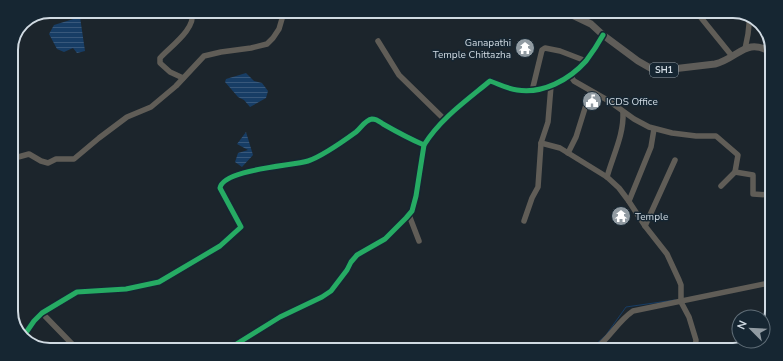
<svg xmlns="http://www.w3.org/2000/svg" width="783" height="361" font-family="'Nunito Sans',sans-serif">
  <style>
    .water { fill: url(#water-rules) }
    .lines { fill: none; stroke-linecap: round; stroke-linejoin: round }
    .stream { stroke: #173d65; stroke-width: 1 }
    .minor { stroke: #605d57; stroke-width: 5.5 }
    .major { stroke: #5f5d59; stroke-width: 7 }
    .cycleway-casing { stroke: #162632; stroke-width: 8 }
    .cycleway { stroke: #26ab63; stroke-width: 5 }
    .labels { text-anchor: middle; stroke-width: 3; stroke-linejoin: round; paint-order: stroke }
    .shield { fill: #162632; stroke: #98a4ad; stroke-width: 1 }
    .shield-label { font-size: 9px; font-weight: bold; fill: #d0dae2 }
    .poi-label { font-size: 10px; fill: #d0dae2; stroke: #162632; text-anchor: start }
    .rim { fill: none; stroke: #d0dae2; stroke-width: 2 }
  </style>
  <defs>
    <pattern id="water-rules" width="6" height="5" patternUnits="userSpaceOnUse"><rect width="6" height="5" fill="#173d65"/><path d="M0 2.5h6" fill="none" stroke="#38587b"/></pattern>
  </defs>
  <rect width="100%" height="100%" fill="#1c252c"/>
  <!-- water -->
  <g class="water">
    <path d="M80 17 85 51 77 53 73 48 64 52 57 49 49 34 54 25Z"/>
    <path d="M246 73 254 81 262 83 268 91 266 98 250 107 244 100 238 97 225 82 226 79Z"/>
    <path d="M246 132 253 155 242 167 235 162 238 153 248 150 237 144Z"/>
  </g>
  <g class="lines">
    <!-- stream -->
    <g class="stream">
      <path d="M764 281 769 279"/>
      <path d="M595 345 606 335 626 307 675 300"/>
    </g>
    <!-- minor -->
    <g class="minor">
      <path d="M698 14 732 56"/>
      <path d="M378 41 399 75 444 119"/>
      <path d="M745 49 748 34 750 15"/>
      <path d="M570 75 574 81 609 101 634 119 649 127 672 133 696 136H716L738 155 735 172"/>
      <path d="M183 78 170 72 160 63V58C171 46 196 29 192 12"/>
      <path d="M532 91 542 50 545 48 560 51 586 61"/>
      <path d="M541 143 560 148 607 177 619 188 628 200 645 226 675 160"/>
      <path d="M568 153 576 137 586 105 591 92"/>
      <path d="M11 159 29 154 41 161 48 163 56 159H74L99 138 127 117 151 107 176 86 204 56 221 52 251 48 267 44 273 38 279 29 284 12"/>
      <path d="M607 177C613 155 624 135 623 112"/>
      <path d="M721 186 735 172 753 175V194L770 195"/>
      <path d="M629 201 651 147 654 129"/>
      <path d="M409 215 419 241"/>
      <path d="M524 221 532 198 538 187 541 143 548 122 551 86"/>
      <path d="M645 226 667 254 679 280 681 285V302L689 317 696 340 695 350"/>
      <path d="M42 313 75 347"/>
      <path d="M23 337 34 321 42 313 77 292 126 289 159 282 220 246 241 227 220 188C223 169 292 166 308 161 320 157 345 140 356 132 361 128 365 120 372 119 377 119 380 122 383 124 397 132 410 139 424 145"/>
      <path d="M230 348 280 317 322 297 331 291 347 270 351 262 357 255 385 239 406 218 412 211 416 196 424 145C440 119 467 100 490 81 499 84 508 89 517 90 543 94 569 80 586 61 592 53 598 44 603 35"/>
      <path d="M595 349C610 338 617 322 633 311L769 283"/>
    </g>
    <!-- major -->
    <path class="major" d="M568 13 591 24 603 35 638 61 652 69 664 70 715 64C739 58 746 36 772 53"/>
    <!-- cycleway casing -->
    <g class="cycleway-casing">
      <g id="cycleway">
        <path d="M23 337 34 321 42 313 77 292 126 289 159 282 220 246 241 227 220 188C223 169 292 166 308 161 320 157 345 140 356 132 361 128 365 120 372 119 377 119 380 122 383 124 397 132 410 139 424 145"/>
        <path d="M230 348 280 317 322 297 331 291 347 270 351 262 357 255 385 239 406 218 412 211 416 196 424 145C440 119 467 100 490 81 499 84 508 89 517 90 543 94 569 80 586 61 592 53 598 44 603 35"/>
      </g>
    </g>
    <!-- cycleway -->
    <use href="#cycleway" class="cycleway"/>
  </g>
  <!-- icons -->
  <defs>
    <g id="temple-disc" transform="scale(1)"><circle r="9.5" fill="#919ba2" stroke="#162632"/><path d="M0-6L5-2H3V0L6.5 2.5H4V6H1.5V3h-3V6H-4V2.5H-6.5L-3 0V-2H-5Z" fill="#fff"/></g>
    <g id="civic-disc" transform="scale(1)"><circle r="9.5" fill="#919ba2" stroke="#162632"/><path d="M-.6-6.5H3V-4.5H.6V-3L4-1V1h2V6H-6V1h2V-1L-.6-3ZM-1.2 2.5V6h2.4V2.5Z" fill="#fff"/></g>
  </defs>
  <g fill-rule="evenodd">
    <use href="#temple-disc" x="525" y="48"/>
    <use href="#civic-disc" x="592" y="101"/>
    <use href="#temple-disc" x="621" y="216"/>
  </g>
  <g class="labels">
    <!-- shield labels -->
    <rect class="shield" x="650" y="63" width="28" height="14" rx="3"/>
    <g class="shield-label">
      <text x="664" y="73">SH1</text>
    </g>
    <!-- poi labels -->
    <g class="poi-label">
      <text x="511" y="46" text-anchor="end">Ganapathi<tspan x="511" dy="12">Temple Chittazha</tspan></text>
      <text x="606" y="105">ICDS Office</text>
      <text x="635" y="220">Temple</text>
    </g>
  </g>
  <!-- crop -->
  <path d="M0 0H783V361H0ZM50 18H733A32 32 0 0 1 765 50V311A32 32 0 0 1 733 343H50A32 32 0 0 1 18 311V50A32 32 0 0 1 50 18Z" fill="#162632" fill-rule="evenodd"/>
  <path class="rim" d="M50 18H733A32 32 0 0 1 765 50V311A32 32 0 0 1 733 343H50A32 32 0 0 1 18 311V50A32 32 0 0 1 50 18Z"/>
  <!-- north arrow -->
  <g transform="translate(751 329) rotate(294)"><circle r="19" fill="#162632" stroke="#606e78"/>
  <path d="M0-3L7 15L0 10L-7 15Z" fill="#919ba2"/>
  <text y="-6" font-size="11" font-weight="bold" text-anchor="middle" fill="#d0dae2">N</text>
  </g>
</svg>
